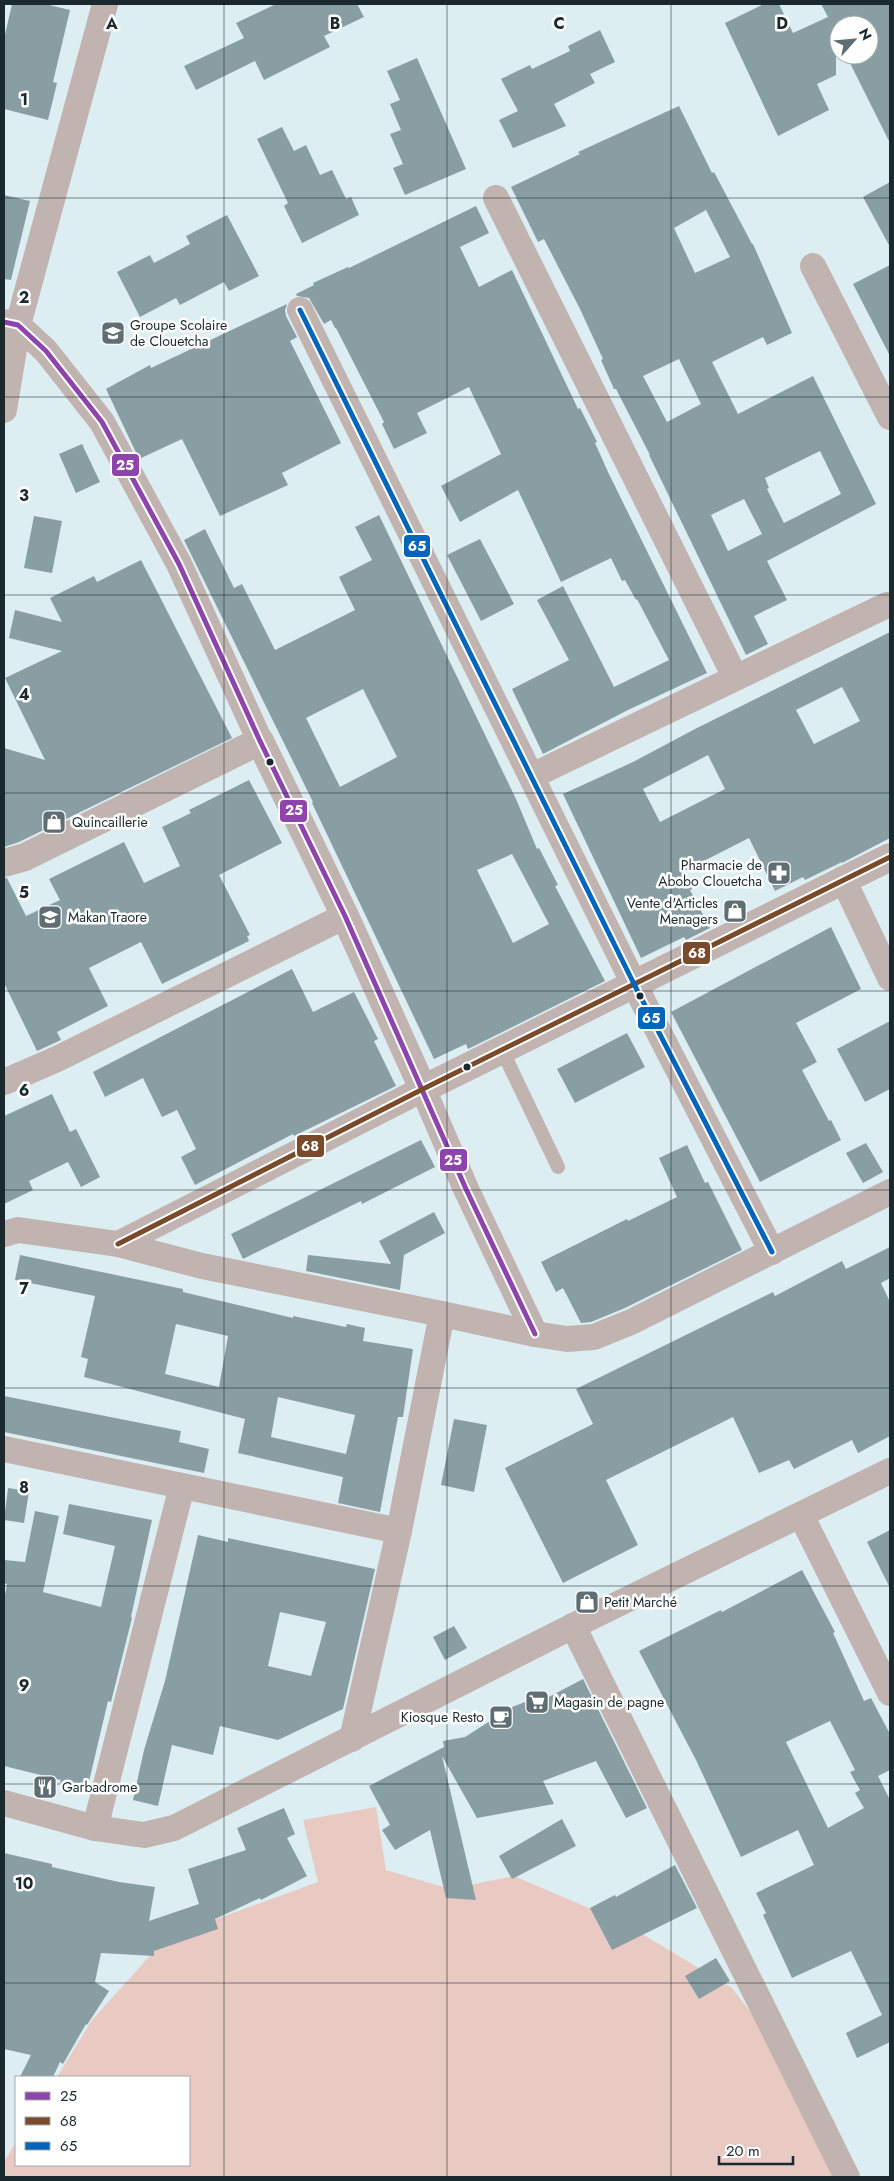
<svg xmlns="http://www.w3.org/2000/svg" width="894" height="2181" font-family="Jost,sans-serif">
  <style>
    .green { fill: #e8cac3 }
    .building { fill: #899ea3; fill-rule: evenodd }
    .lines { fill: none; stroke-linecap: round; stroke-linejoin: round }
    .service { stroke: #c1b3b0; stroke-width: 14 }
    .minor { stroke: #c1b3b0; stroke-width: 26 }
    .tertiary { stroke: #c1b3b0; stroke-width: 28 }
    .bus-1-casing { stroke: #fff; stroke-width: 9 }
    .bus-2-casing { stroke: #fff; stroke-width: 9 }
    .bus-3-casing { stroke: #fff; stroke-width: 9 }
    .bus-1 { stroke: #8e44ad; stroke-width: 5 }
    .bus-2 { stroke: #7a4b2a; stroke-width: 5 }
    .bus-3 { stroke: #0065bd; stroke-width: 5 }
    .grid { fill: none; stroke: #19292d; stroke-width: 1; stroke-opacity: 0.55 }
    .bus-dot { fill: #19292d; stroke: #fff; stroke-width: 2 }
    .labels { text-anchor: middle; stroke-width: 5; stroke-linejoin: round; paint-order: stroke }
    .poi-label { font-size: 14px; fill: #19292d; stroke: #fff; text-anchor: start }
    .grid-label { font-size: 16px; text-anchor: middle; font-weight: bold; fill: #19292d; stroke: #fff; stroke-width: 5; stroke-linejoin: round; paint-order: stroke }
    .line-badge { stroke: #fff; stroke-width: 2 }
    .badge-label { font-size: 14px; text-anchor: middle; font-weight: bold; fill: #fff }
  </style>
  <rect width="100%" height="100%" fill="#ddeef3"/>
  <!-- green -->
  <path class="green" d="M376 1807 386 1870 450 1889 514 1876 624 1923 732 1988 835 2122 850 2177H4V2162L16 2142V2165H189V2077H57L92 2020 167 1937 318 1882 303 1820Z"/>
  <!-- building -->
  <g class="building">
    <path d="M12 4H45L70 10 53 82 57 83 48 120 4 109V39Z"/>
    <path d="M276 4H357L364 17 324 36 330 47 264 80 255 61 196 90 184 66 244 38 236 23Z"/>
    <path d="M764 4H779L793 33 828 17 821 4H890V143L846 55H869V25H839V41L836 34V75L817 84 829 110 778 136 725 23Z"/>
    <path d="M600 30 615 62 590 74 595 83 554 104 566 126 513 148 499 120 518 111 501 79 530 65 532 69 570 51 568 46Z"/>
    <path d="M417 58 466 169 405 195 393 168 403 164 390 134 401 130 390 104 400 100 387 71Z"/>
    <path d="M679 106 712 173 714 172 752 244H753L792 333 767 345 763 337 712 362 738 414 813 376 876 504 767 561 787 600 754 616 768 644 746 655 649 455H650L616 389H614L601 360 603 359 580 309 544 239 538 242 511 187 580 154 578 152ZM706 210 730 257 695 273 674 228ZM679 359 701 404 667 422 643 376ZM820 451 841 494 784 523 767 489 769 488 765 478ZM744 499 762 534 728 551 711 515Z"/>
    <path d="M282 127 294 151 306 145 320 175 332 170 346 199 351 197 359 215 302 243 284 206 288 203 257 139Z"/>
    <path d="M890 182V247L863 197Z"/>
    <path d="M4 195 30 201 11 280 4 279Z"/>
    <path d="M476 206 489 233 460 247 479 287 512 270 578 409 580 408 597 442 595 443 608 472 707 673 628 710 543 754 512 689 569 660 537 600 563 586 614 687 669 660 637 599 636 600 625 580 622 581 611 558 561 582 518 490 460 522 441 486 501 454 469 387 417 413 427 433 394 449 382 424 384 422 336 328H335L331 320 324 324 309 298 297 296 296 294 314 285 313 283 348 267 349 268Z"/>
    <path d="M227 215 259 276 229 291 224 282 180 305 176 298 140 317 117 272 150 255 154 263 190 244 186 236Z"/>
    <path d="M890 265V356L853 284Z"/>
    <path d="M287 304 285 310 286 316 297 337 290 341 341 443 282 473 288 485 220 516 182 439 139 459 106 389 150 365 151 368Z"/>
    <path d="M82 444 100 482 76 493 59 454Z"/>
    <path d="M379 515 516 799 537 849 539 848 558 885 555 886 605 981 468 1049 466 1044 434 1059 312 803 313 802 184 540 205 529 234 588 242 584 275 650 355 610 339 577 372 560 355 527ZM363 689 397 757 340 787 306 718ZM512 854 549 924 513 943 477 870Z"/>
    <path d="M34 516 62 521 52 573 24 568Z"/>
    <path d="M480 539 514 604 481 621 447 555Z"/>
    <path d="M141 560 232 738 19 842 4 847V748L45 760 5 678 62 651 9 638 15 610 62 622 50 598 94 576 97 582Z"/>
    <path d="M890 632V838L842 863V862L805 880 803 877 775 891 749 838 684 871 692 889 690 890 710 928 686 940 684 937 641 958 563 794 633 762 695 729ZM842 687 860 721 814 744 796 710ZM708 755 725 789 660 822 643 789Z"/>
    <path d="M249 780 282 843 219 875 250 935 247 936 249 941 162 984 141 942 89 968 108 1006 57 1032 61 1040 37 1051 4 983V878H7L26 916 60 900 49 879 124 842 144 883 180 866 162 827 191 813 189 810Z"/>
    <path d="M831 927 861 989 796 1023 817 1062 802 1070 829 1121 831 1120 841 1140 760 1182 671 1012Z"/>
    <path d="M292 969 313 1012 354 992 378 1039 374 1041 396 1086 294 1136 293 1134 195 1185 181 1157 196 1149 177 1110 162 1117 143 1078 105 1097 93 1072Z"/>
    <path d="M890 1021V1089L865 1102 837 1049Z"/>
    <path d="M627 1033 645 1067 575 1103 557 1069Z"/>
    <path d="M52 1094 70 1132 76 1129 100 1177 81 1187 68 1162 29 1181 33 1190 4 1204V1116Z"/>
    <path d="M421 1140 435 1167 362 1204 361 1201 243 1259 231 1234Z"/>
    <path d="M866 1143 883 1172 863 1183 846 1153Z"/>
    <path d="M687 1145 705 1183 708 1182 742 1250 625 1308 591 1322 581 1323 563 1288 556 1292 541 1262 627 1219 628 1221 677 1197 659 1158Z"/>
    <path d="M434 1212 445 1233 404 1255 400 1290 306 1271 308 1255 391 1264 379 1241Z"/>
    <path d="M890 1247V1278L881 1283 890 1302V1436L858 1453 852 1440 794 1469 789 1460 759 1473 733 1417 606 1480 638 1545 563 1583 505 1468 593 1424 576 1389 773 1292 775 1296 842 1261 846 1269Z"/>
    <path d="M20 1255 183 1289V1292L293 1318V1316L346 1327 347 1324 365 1328 363 1341 413 1349 403 1417H398L380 1512 338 1503 343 1477 238 1453 245 1419 84 1377 88 1359 81 1357 95 1296 15 1280ZM176 1324 228 1336 219 1387 165 1374ZM278 1397 355 1415 346 1454 271 1437Z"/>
    <path d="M4 1396 181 1431 179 1442 209 1449 204 1473 4 1432Z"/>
    <path d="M454 1419 487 1425 474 1492 441 1485Z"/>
    <path d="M8 1488 29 1491 24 1523 4 1520Z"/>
    <path d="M69 1504 152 1520 131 1617 132 1618 111 1702 108 1701 87 1790 60 1783 61 1780 4 1766V1601L7 1584 4 1583V1560L25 1562 35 1511 59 1516 43 1592 101 1607 115 1546 63 1534Z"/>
    <path d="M890 1530V1588L867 1542Z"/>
    <path d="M198 1535 228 1542V1538L375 1569 343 1709 278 1740 220 1726 213 1755 172 1745 158 1806 133 1800 144 1750 165 1681ZM280 1612 326 1622 311 1676 268 1666Z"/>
    <path d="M802 1570 835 1632 833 1633 864 1701 871 1698 890 1734V1770L878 1776 890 1800V2042L857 2058 846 2033 882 2015 851 1951 792 1978 763 1915 766 1913 756 1893 814 1865 798 1830 741 1857 696 1760 639 1651 721 1610 722 1612ZM830 1721 855 1770 850 1772 860 1790 855 1793 864 1808 828 1828 786 1742Z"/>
    <path d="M454 1626 467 1648 445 1660 433 1637Z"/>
    <path d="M583 1679 647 1808 626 1818 596 1761 543 1781 554 1804 477 1818 442 1756 476 1900 446 1898 430 1830 395 1850 382 1830 390 1825 369 1786 444 1747 443 1741 465 1737 512 1707 541 1696 543 1700Z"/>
    <path d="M284 1808 295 1834 287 1838 307 1876 261 1900 260 1898 215 1919 218 1929 154 1951V1956L101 1953 95 1982 109 1991 87 2025 86 2024 63 2064 60 2062 53 2077H20L31 2055 4 2049V1853L52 1864V1867L119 1882 155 1887 149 1921 199 1904 188 1869 246 1850 237 1828Z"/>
    <path d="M562 1819 576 1846 512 1879 499 1856Z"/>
    <path d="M675 1865 697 1908 612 1950 590 1908 615 1895 616 1897Z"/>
    <path d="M716 1958 730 1981 699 1999 685 1976Z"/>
  </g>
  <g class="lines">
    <!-- service -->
    <path class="service" d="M502 1050 558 1167"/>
    <!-- minor -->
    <g class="minor">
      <path d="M496 198 735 677"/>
      <path d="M813 266 890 417"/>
      <path d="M300 310 634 984 772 1252"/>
      <path d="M4 322 18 325 46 351 102 422 179 564 260 741"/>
      <path d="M4 410 18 325 105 4"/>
      <path d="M532 776 887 605"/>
      <path d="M843 879 890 978"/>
      <path d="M4 1082 57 1059 345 916"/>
      <path d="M4 1234 18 1230 118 1244 202 1266 442 1314 535 1334 567 1339 594 1337 631 1322 890 1192"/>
      <path d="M118 1244 423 1089 466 1189 535 1334"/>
      <path d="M4 1449 399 1531"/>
      <path d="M801 1515 890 1693"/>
      <path d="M573 1626 847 2177"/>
      <path d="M352 1739 399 1531 442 1314"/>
      <path d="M4 1803 95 1828 144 1835 174 1828 573 1626 890 1471"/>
      <path d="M95 1828 182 1486"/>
    </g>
    <!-- tertiary -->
    <path class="tertiary" d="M4 863 25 857 260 741 345 916 423 1089 890 857"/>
    <!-- bus-1 casing -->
    <g class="bus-1-casing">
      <path id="bus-1" d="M4 322 18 325 46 351 102 422 179 564 260 741 345 916 466 1189 535 1334"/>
    </g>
    <!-- bus-2 casing -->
    <g class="bus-2-casing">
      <path id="bus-2" d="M118 1244 423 1089 890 857"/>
    </g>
    <!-- bus-3 casing -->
    <g class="bus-3-casing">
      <path id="bus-3" d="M300 310 634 984 772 1252"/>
    </g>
    <!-- bus-1 -->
    <use href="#bus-1" class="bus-1"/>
    <!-- bus-2 -->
    <use href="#bus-2" class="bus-2"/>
    <!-- bus-3 -->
    <use href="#bus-3" class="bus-3"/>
  </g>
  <!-- grid -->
  <path class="grid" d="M224 4V2177M447 4V2177M671 4V2177M4 198H890M4 397H890M4 595H890M4 793H890M4 991H890M4 1190H890M4 1388H890M4 1586H890M4 1784H890M4 1983H890"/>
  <!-- icons -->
  <defs>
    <g id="school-square" transform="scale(1.25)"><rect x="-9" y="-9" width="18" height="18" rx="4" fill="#5e6e72" stroke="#fff"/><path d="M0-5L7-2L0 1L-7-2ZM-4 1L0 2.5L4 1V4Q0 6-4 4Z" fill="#fff"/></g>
    <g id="shop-square" transform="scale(1.25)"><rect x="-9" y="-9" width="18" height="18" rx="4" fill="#5e6e72" stroke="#fff"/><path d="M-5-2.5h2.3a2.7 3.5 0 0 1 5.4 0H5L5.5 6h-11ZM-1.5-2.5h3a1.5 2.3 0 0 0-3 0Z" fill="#fff"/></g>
    <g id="pharmacy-square" transform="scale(1.25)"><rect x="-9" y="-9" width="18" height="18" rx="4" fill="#5e6e72" stroke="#fff"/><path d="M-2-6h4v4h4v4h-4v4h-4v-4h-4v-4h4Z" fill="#fff"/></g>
    <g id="supermarket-square" transform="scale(1.25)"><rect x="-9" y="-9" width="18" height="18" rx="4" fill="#5e6e72" stroke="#fff"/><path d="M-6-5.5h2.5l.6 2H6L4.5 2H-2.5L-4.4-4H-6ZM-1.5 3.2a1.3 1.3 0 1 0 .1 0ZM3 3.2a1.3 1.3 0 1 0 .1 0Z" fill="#fff"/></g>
    <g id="cafe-square" transform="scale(1.25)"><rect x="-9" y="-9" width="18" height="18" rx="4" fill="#5e6e72" stroke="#fff"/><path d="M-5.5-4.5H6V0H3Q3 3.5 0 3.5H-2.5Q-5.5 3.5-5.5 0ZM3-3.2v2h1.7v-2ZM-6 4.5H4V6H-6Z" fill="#fff"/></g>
    <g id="restaurant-square" transform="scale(1.25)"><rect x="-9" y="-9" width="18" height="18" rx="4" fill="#5e6e72" stroke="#fff"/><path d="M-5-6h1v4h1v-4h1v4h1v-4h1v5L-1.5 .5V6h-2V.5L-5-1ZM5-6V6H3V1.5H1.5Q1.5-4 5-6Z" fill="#fff"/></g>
  </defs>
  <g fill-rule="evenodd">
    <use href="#school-square" x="113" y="333"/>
    <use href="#shop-square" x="54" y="822"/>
    <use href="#pharmacy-square" x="779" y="873"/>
    <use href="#shop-square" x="735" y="911"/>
    <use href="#school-square" x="50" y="917"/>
    <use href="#shop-square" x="587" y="1602"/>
    <use href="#supermarket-square" x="537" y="1702"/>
    <use href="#cafe-square" x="501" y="1717"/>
    <use href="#restaurant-square" x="45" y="1787"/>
  </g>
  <!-- markers -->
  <g class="bus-dot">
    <circle cx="270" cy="762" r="4.5"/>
    <circle cx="640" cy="996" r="4.5"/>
    <circle cx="467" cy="1067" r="4.5"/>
  </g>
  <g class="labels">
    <!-- poi labels -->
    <g class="poi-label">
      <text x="130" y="330">Groupe Scolaire<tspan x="130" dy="16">de Clouetcha</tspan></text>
      <text x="72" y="827">Quincaillerie</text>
      <text x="762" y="870" text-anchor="end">Pharmacie de<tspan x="762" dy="16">Abobo Clouetcha</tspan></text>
      <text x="718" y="908" text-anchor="end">Vente d'Articles<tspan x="718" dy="16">Menagers</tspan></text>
      <text x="68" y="922">Makan Traore</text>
      <text x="604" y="1607">Petit Marché</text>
      <text x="554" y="1707">Magasin de pagne</text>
      <text x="484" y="1722" text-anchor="end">Kiosque Resto</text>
      <text x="62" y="1792">Garbadrome</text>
    </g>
  </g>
  <g class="grid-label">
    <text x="112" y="29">A</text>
    <text x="335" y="29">B</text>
    <text x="559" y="29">C</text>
    <text x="782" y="29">D</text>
    <text x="24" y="105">1</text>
    <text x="24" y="303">2</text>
    <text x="24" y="501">3</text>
    <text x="24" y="700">4</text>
    <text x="24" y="898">5</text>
    <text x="24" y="1096">6</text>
    <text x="24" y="1294">7</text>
    <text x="24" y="1493">8</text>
    <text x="24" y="1691">9</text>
    <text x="24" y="1889">10</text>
  </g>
  <g class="line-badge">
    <rect x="111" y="453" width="29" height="24" rx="5" fill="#8e44ad"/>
    <rect x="403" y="534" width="28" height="24" rx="5" fill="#0065bd"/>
    <rect x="279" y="799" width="29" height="24" rx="5" fill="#8e44ad"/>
    <rect x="682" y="941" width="29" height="24" rx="5" fill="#7a4b2a"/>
    <rect x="637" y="1006" width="29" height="24" rx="5" fill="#0065bd"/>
    <rect x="296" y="1134" width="29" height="24" rx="5" fill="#7a4b2a"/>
    <rect x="439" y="1148" width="29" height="24" rx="5" fill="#8e44ad"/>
  </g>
  <g class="badge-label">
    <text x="125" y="470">25</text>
    <text x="417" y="551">65</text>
    <text x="294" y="815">25</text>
    <text x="697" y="958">68</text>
    <text x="651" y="1023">65</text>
    <text x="310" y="1151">68</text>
    <text x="453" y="1165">25</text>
  </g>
  <!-- border -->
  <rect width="894" height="2181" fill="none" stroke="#19292d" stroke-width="10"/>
  <!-- legend -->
  <rect x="15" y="2076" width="175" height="90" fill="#ffffff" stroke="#a3a9ab"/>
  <rect x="25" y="2092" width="25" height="8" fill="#8e44ad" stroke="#a3a9ab"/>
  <text x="60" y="2101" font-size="15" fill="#19292d">25</text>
  <rect x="25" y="2117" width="25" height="8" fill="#7a4b2a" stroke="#a3a9ab"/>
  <text x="60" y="2126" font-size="15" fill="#19292d">68</text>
  <rect x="25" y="2142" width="25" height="8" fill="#0065bd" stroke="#a3a9ab"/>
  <text x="60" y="2151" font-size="15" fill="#19292d">65</text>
  <!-- north arrow -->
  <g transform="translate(854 40) rotate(63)"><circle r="24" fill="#ffffff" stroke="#a3a9ab"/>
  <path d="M0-4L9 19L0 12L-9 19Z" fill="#5e6e72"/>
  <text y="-8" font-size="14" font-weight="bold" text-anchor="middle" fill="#19292d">N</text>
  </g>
  <!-- scale -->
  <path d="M719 2156v8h74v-8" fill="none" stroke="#19292d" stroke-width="2.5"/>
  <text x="726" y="2156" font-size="15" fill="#19292d" stroke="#ffffff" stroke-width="4" paint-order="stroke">20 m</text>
</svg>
